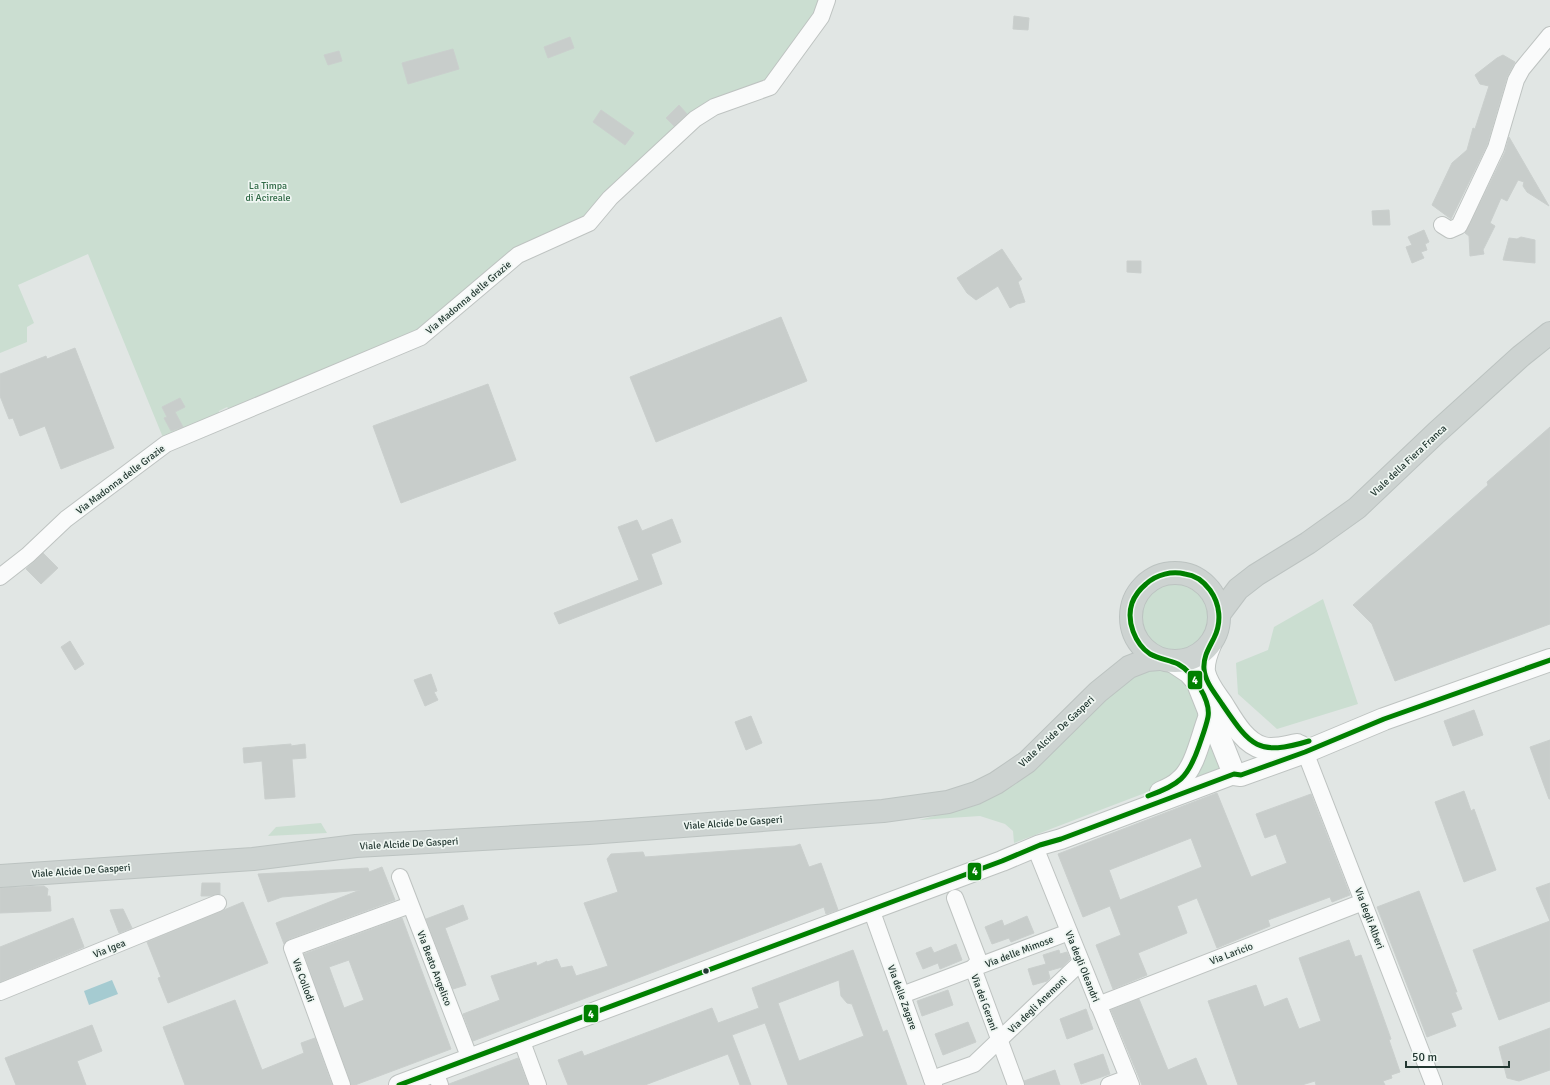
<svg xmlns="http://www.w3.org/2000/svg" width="1550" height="1085" font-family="Signika,sans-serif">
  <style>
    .green { fill: #cbded1 }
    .water { fill: #a5cbd1 }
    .building { fill: #c8cdcb; stroke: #cacfcd; fill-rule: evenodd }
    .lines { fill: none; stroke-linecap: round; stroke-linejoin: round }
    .minor-casing { stroke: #bec3c1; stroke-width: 18 }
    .tertiary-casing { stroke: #bec3c1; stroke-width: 22 }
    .secondary-casing { stroke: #bec3c1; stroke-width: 24 }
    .primary-casing { stroke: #bcc3c1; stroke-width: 24 }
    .minor { stroke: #fafbfb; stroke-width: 16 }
    .tertiary { stroke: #fafbfb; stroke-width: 20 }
    .secondary { stroke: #fafbfb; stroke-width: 22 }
    .primary { stroke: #cdd3d1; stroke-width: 22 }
    .bus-1-casing { stroke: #eff6f2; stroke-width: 8 }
    .bus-1 { stroke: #008000; stroke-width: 5 }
    .bus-dot { fill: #223731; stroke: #eff6f2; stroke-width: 1.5 }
    .labels { text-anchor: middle; stroke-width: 3.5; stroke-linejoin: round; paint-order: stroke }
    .park-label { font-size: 10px; fill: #306946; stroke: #eff6f2 }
    .street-label { font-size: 10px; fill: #223731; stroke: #eff6f2 }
    .line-badge { stroke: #eff6f2; stroke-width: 1.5 }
    .badge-label { font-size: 11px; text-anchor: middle; font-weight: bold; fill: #fff }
  </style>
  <rect width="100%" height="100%" fill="#e1e6e4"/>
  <!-- green -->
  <g class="green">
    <path d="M0 0H821L809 24 765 81 709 101 586 219 523 248 420 331 231 411 227 407 219 411 218 416 164 440 88 254 18 285 34 323 27 327V342L0 353Z"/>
    <circle cx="1175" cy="615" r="37"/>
    <path d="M1323 599 1358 704 1277 729 1238 694 1236 663 1268 650 1274 627Z"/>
    <path d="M1149 665 1165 668 1179 674 1192 688 1201 715 1181 770 1158 788 1014 843 1013 831 1005 824 980 816 919 820 954 811 1114 688Z"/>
    <path d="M1211 730 1226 768 1190 783Z"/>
    <path d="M321 823 327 833 268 836 276 827Z"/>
  </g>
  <!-- water -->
  <path class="water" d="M112 980 118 994 89 1005 84 991Z"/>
  <!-- building -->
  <g class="building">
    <path d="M1014 16 1029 18 1028 30 1013 29Z"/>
    <path d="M570 37 574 48 548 58 544 47Z"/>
    <path d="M453 49 459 69 408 84 402 63Z"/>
    <path d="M339 51 342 61 328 65 324 55Z"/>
    <path d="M1503 55 1515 62 1507 77 1487 145 1451 219 1432 205 1452 163 1467 150 1473 128 1475 129 1489 86 1480 84 1475 75 1497 58Z"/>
    <path d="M679 105 687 114 674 126 666 118Z"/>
    <path d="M601 110 634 133 625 145 593 122Z"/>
    <path d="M1509 137 1549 206 1527 192 1523 186 1524 182 1518 180 1507 201 1501 198 1490 223 1495 226 1483 250 1484 254 1470 256 1469 236 1465 233 1470 224 1505 152Z"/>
    <path d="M1389 210 1390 225H1373L1372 211Z"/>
    <path d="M1424 230 1429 242 1425 244 1427 250 1421 252 1424 258 1412 263 1406 247 1412 245 1408 237Z"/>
    <path d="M1521 237 1535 240V263L1503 260 1509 238 1517 239Z"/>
    <path d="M1002 249 1022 279 1018 282 1025 302 1017 304 1010 308 998 286 976 300 967 293 957 278Z"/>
    <path d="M1127 261H1141V273L1127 272Z"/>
    <path d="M781 317 807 381 656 442 630 377Z"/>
    <path d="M75 348 114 448 61 469 45 426 20 436 13 418 9 419 0 396V374L46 356 47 359Z"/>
    <path d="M488 384 516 460 401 503 373 426Z"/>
    <path d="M180 398 185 407 175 412 183 427 171 431 164 418 167 417 162 407Z"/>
    <path d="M1550 427V624L1395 681 1372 624 1353 605 1488 485 1487 482Z"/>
    <path d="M672 519 681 542 651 554 662 584 559 624 554 613 639 580 618 527 637 520 642 531Z"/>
    <path d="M43 553 58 568 41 584 26 569Z"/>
    <path d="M70 641 84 664 75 670 61 647Z"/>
    <path d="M431 674 437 691 434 692 438 700 425 706 414 680Z"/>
    <path d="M1474 710 1483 735 1453 746 1444 721Z"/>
    <path d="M751 716 762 743 746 750 735 722Z"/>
    <path d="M1550 740V799H1549L1530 747Z"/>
    <path d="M291 744V746L305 744 306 758 292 759 295 797 265 799 262 761 244 763 243 748Z"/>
    <path d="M1464 791 1471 811 1474 809 1496 870 1464 882 1435 802Z"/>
    <path d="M1217 793 1251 877 1287 863 1276 834 1265 838 1256 814 1311 794 1350 895 1332 902 1330 897 1268 920 1270 926 1217 948 1197 898 1177 906 1187 933 1138 953 1147 975 1113 989 1096 945 1121 935 1110 906 1083 917 1058 854ZM1191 838 1202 867 1120 900 1109 870Z"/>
    <path d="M800 844 809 867 821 863 838 910 826 914 824 907 473 1041 463 1014 500 1000 491 976 536 962 537 966 547 961V962L557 959 561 968 572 966 576 976 608 966 584 903 618 892 607 859 611 854 643 852 645 857 795 846Z"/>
    <path d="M382 867 395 900 289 939 284 944 276 923 360 890 282 897 268 902 258 874 368 868 369 872Z"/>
    <path d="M202 883H220V894L210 896H201Z"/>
    <path d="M1550 883V921L1536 888Z"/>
    <path d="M44 886 48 889 47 896H50L51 911 0 913V888Z"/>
    <path d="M1419 891 1457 992H1455L1462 1009 1451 1013 1456 1026 1427 1037 1377 907Z"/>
    <path d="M243 902 268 963 168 1003 158 978 161 977 147 942Z"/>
    <path d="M463 905 468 919 445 928 466 985 453 989 426 919Z"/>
    <path d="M123 909 132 928 119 933 110 910Z"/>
    <path d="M1027 916 1034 933 1011 942 1009 938 992 944 985 927 1002 920 1004 926Z"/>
    <path d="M73 918 84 947 0 982V947Z"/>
    <path d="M402 918 451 1049 355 1085H351L304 954ZM349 960 364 1000 344 1008 329 967Z"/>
    <path d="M1550 921V1001L1499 1020 1473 950Z"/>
    <path d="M1349 940 1355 957 1361 955 1391 1039 1389 1040 1400 1072 1391 1075 1392 1078 1383 1081 1385 1085H1316L1315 1081 1302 1085H1238L1208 1001 1256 985 1264 1007 1287 998 1299 1029 1321 1021 1299 958Z"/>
    <path d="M956 944 962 960 940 969 938 963 923 969 916 953 931 947 934 953Z"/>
    <path d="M853 950 883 1032 887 1030 907 1085H788L765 1023 732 1035 751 1085H740L728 1054 645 1085H568L558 1060 582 1051 584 1056 712 1008 718 1023 759 1008 752 988ZM839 980 841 996 847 1003 852 1004 864 1036 799 1061 778 1003Z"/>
    <path d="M1059 950 1060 954 1067 952 1070 959 1062 967 1048 971 1050 978 1047 981 1033 985 1028 969 1046 964 1043 955Z"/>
    <path d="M948 990 953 1005 922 1016 917 1001Z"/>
    <path d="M1139 999 1168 1070 1196 1058 1207 1085H1142L1111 1010Z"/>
    <path d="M235 1000 262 1070 304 1053 301 1043 315 1038 332 1085H185L163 1027Z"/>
    <path d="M1086 1009 1093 1029 1067 1039 1060 1019Z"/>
    <path d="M968 1022 976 1042 943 1055 935 1034Z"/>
    <path d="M92 1025 102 1051 77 1061 86 1085H16L5 1058Z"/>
    <path d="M1550 1028V1070L1519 1081 1507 1078 1499 1047Z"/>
    <path d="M1103 1054 1110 1074 1081 1084 1074 1064Z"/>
    <path d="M518 1058 528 1085H449V1084Z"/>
    <path d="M1055 1070 1060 1085H1025L1024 1081Z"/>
  </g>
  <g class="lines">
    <!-- minor casing -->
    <g class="minor-casing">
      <g id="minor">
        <path d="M1442 225 1450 230 1459 226 1462 220 1496 148 1516 80 1522 69 1550 35"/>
        <path d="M0 577 28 555 66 519 166 444 421 337 518 255 589 223 610 198 695 119 714 107 770 87 821 17 827 0"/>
        <path d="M1302 744 1434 1085"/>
        <path d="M1035 847 1131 1085"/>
        <path d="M400 877 470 1059"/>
        <path d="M955 898 979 961 973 968 1016 1085"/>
        <path d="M871 909 934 1085"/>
        <path d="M0 992 218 903"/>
        <path d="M902 995 1069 932"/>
        <path d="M1098 1005 1363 902"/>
        <path d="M521 1039 538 1085"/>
        <path d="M435 1072 440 1085"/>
        <path d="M932 1079 974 1064 1081 962"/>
        <path d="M342 1085 292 948 410 905"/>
        <path d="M1109 1085 1128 1078"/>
      </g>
    </g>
    <!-- tertiary casing -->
    <g class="tertiary-casing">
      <g id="tertiary">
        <path d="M1160 792C1167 789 1174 786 1179 781 1195 769 1201 736 1208 718L1209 710"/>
        <path d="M399 1085 1002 861 1040 845 1061 839 1234 774"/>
      </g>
    </g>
    <!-- secondary casing -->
    <g class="secondary-casing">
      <g id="secondary">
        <path d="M1210 645C1206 654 1203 662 1204 672 1207 685 1215 694 1222 704 1232 720 1244 743 1263 748 1274 751 1286 747 1297 745"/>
        <path d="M1174 662 1189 672 1197 681 1234 774"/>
        <path d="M1234 774 1241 775 1305 752 1384 719 1550 660"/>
      </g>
    </g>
    <!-- primary casing -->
    <g class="primary-casing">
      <g id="primary">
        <circle cx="1175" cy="617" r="44"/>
        <path d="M1220 613 1238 589 1256 575 1308 543 1357 508 1436 433 1521 356 1550 333"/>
        <path d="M0 876 253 859 356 846 589 833 883 811 948 802 976 793 996 783 1027 762 1098 692 1129 667 1147 660 1159 659"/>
      </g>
    </g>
    <!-- minor -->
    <use href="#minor" class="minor"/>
    <!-- tertiary -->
    <use href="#tertiary" class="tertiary"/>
    <!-- secondary -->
    <use href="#secondary" class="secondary"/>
    <!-- primary -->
    <use href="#primary" class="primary"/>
    <!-- bus-1 casing -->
    <g class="bus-1-casing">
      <g id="bus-1">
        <path d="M1148 796C1179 785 1188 778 1199 746 1202 737 1206 727 1208 717 1211 701 1193 672 1178 664 1169 660 1159 659 1150 654 1135 644 1126 621 1132 603 1135 595 1140 589 1146 584 1157 574 1172 571 1185 574 1195 575 1204 582 1210 590 1220 604 1222 622 1214 638 1209 648 1203 657 1204 669 1205 682 1215 693 1222 704 1250 745 1257 757 1309 741"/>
        <path d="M399 1085 1002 861 1040 845 1061 839 1234 774 1241 775 1305 752 1384 719 1550 660"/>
      </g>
    </g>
    <!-- bus-1 -->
    <use href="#bus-1" class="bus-1"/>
  </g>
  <!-- markers -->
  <circle class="bus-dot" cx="706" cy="971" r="3.5"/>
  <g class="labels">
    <!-- park labels -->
    <g class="park-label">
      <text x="268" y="189">La Timpa<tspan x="268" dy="12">di Acireale</tspan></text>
    </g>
    <!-- street labels -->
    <g class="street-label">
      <text transform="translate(468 297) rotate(-40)" y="4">Via Madonna delle Grazie</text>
      <text transform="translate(1408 460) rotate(-43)" y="4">Viale della Fiera Franca</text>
      <text transform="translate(120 479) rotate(-37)" y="4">Via Madonna delle Grazie</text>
      <text transform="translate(1056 731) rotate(-43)" y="4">Viale Alcide De Gasperi</text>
      <text transform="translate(733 822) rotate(-4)" y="4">Viale Alcide De Gasperi</text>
      <text transform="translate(409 843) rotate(-3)" y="4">Viale Alcide De Gasperi</text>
      <text transform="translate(81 870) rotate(-4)" y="4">Viale Alcide De Gasperi</text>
      <text transform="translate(1370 918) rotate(69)" y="4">Via degli Alberi</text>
      <text transform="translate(109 948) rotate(-22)" y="4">Via Igea</text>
      <text transform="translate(1019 951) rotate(-21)" y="4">Via delle Mimose</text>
      <text transform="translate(1231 953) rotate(-21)" y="4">Via Laricio</text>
      <text transform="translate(1083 966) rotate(68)" y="4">Via degli Oleandri</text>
      <text transform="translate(435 968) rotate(69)" y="4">Via Beato Angelico</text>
      <text transform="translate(304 980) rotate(70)" y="4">Via Collodi</text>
      <text transform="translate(903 997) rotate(70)" y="4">Via delle Zagare</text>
      <text transform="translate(985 1002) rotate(70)" y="4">Via dei Gerani</text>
      <text transform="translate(1037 1004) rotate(-44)" y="4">Via degli Anemoni</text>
    </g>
  </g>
  <g class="line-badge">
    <rect x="1187" y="670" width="16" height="20" rx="4" fill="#008000"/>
    <rect x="967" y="862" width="15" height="19" rx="4" fill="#008000"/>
    <rect x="583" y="1004" width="16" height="19" rx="4" fill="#008000"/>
  </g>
  <g class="badge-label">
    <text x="1195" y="684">4</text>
    <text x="975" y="875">4</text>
    <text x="591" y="1018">4</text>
  </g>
  <!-- scale -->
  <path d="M1406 1061v6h103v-6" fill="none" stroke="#223731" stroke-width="2"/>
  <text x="1412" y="1061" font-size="12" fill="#223731" stroke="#eff6f2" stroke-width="3" paint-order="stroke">50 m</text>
</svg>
